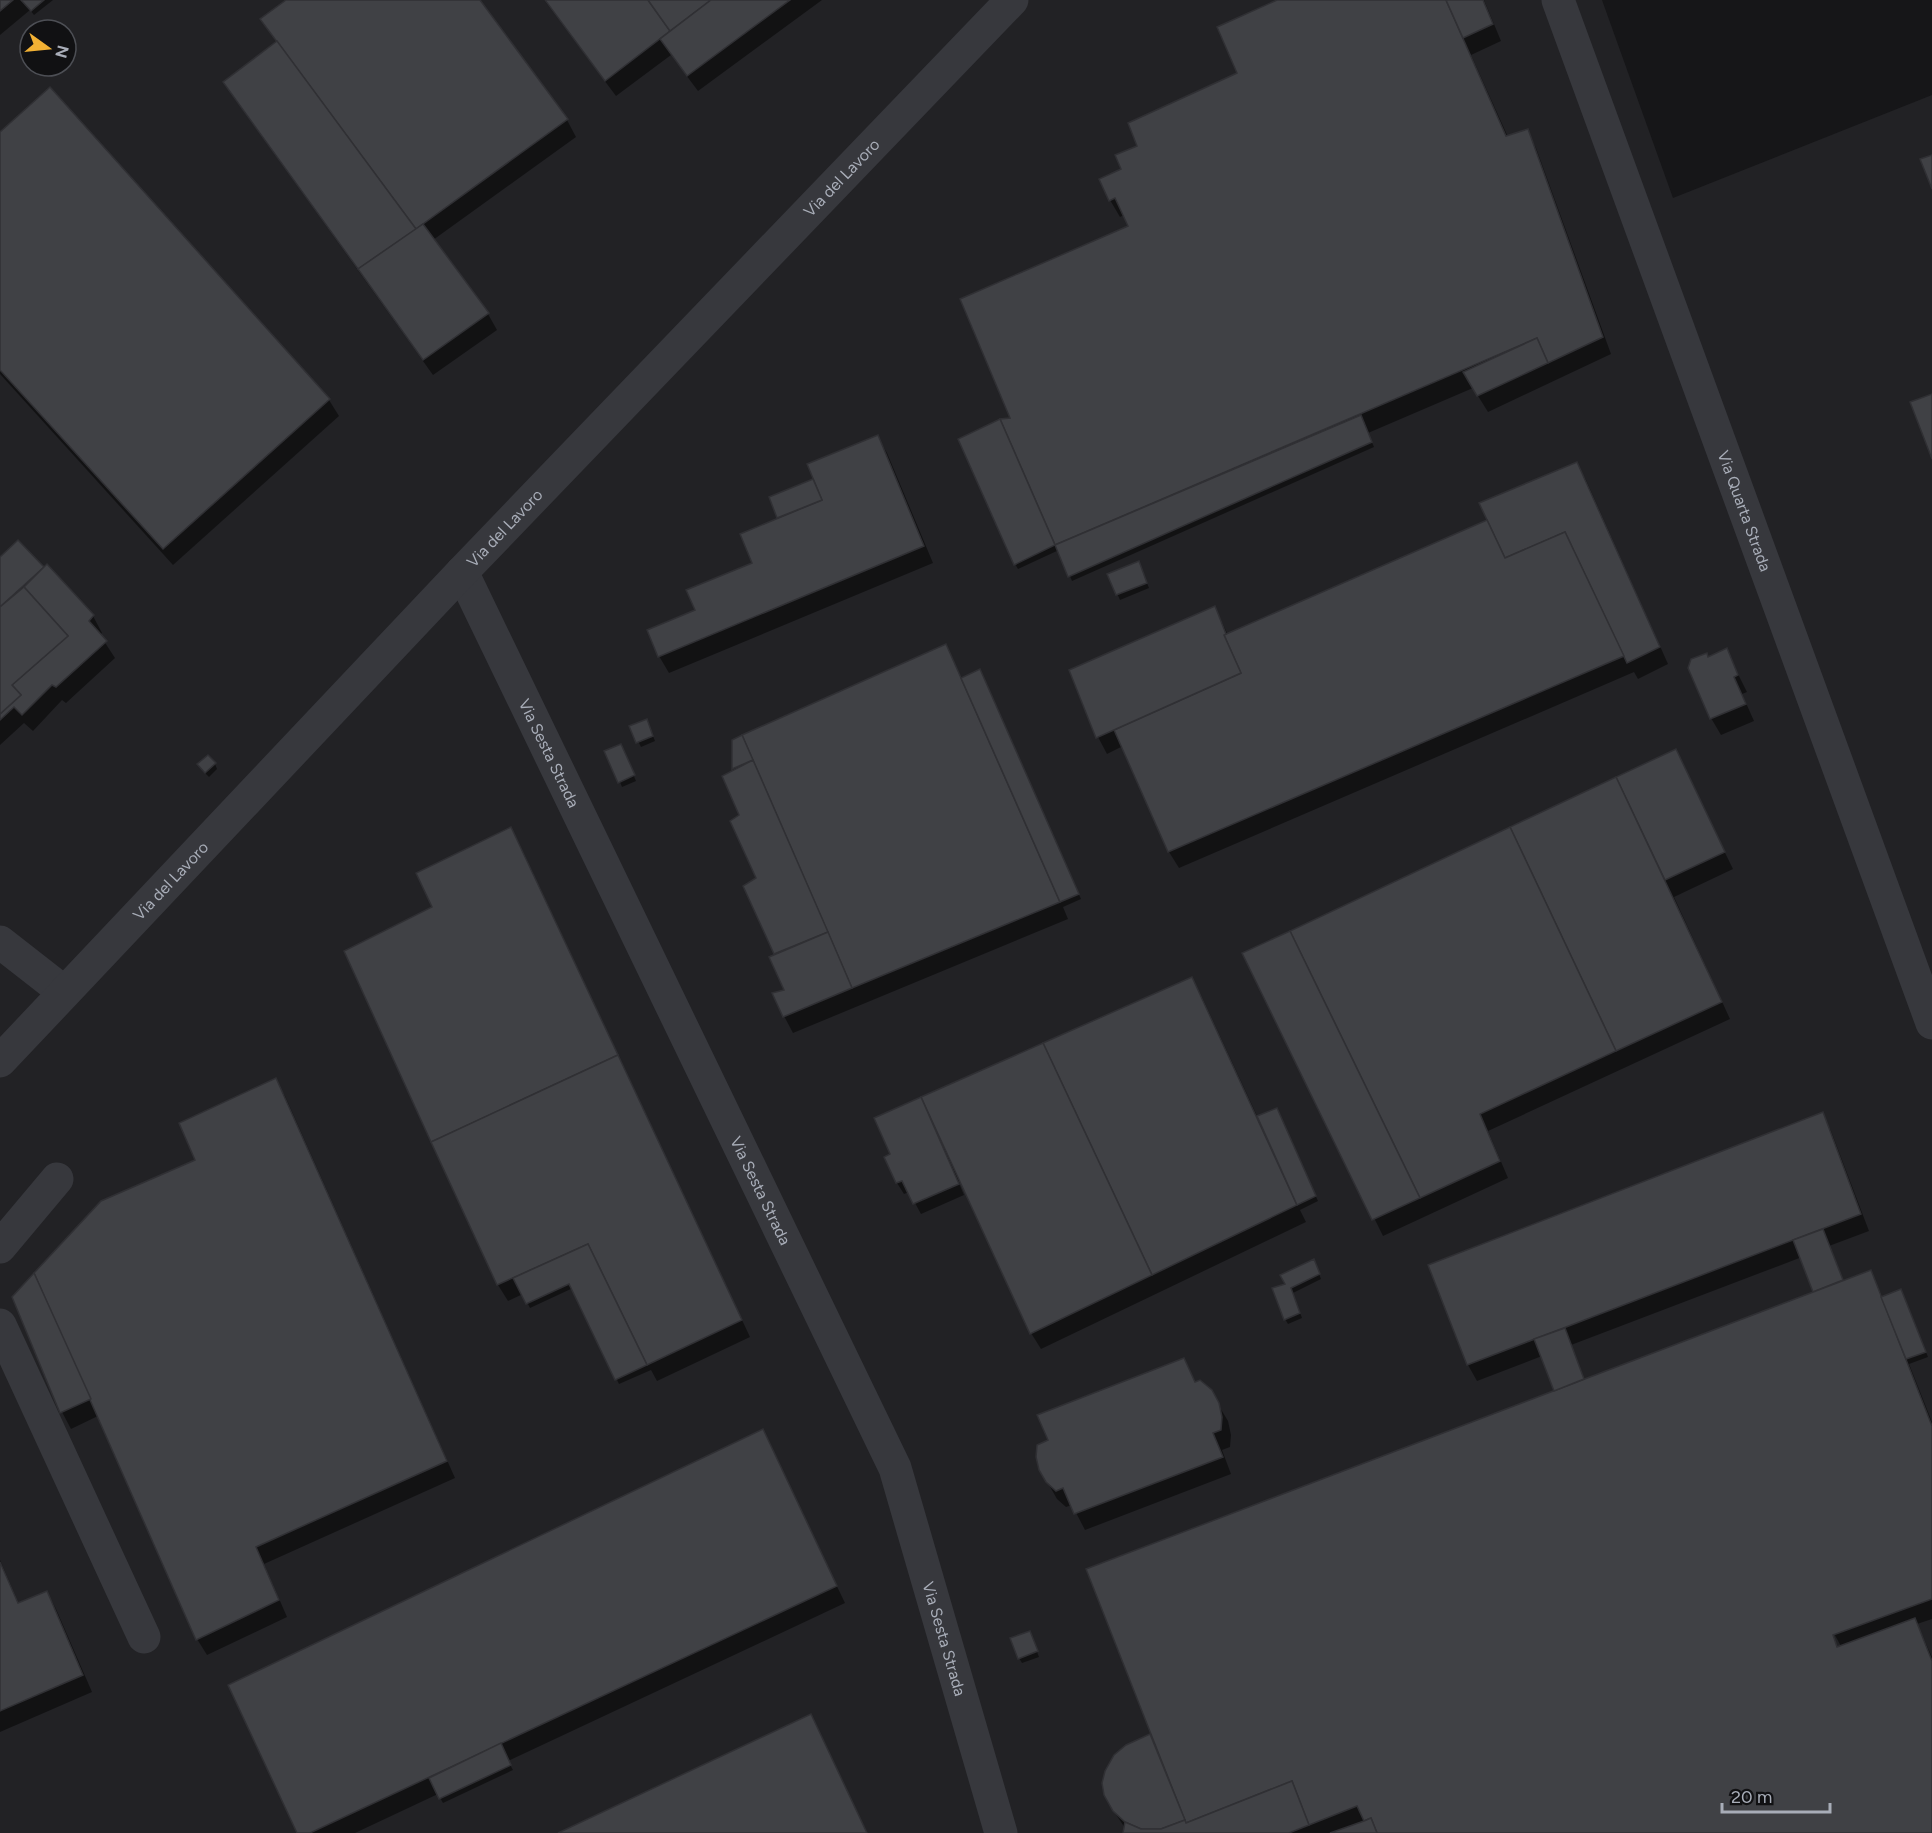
<svg xmlns="http://www.w3.org/2000/svg" width="1932" height="1833" font-family="Figtree,sans-serif">
  <style>
    .built { fill: #222225; fill-rule: evenodd }
    .shadow { fill: #0007; fill-rule: evenodd }
    .building { fill: #404145; stroke: #303034; stroke-width: 1.5 }
    .lines { fill: none; stroke-linecap: round; stroke-linejoin: round }
    .minor { stroke: #37383d; stroke-width: 33 }
    .labels { text-anchor: middle; stroke-width: 5; stroke-linejoin: round; paint-order: stroke }
    .street-label { font-size: 16px; fill: #a8adb8; stroke: #111113 }
  </style>
  <rect width="100%" height="100%" fill="#161618"/>
  <!-- built -->
  <path class="built" d="M0 0H1602L1673 198 1932 95V1833H0ZM30 30H66V66H30Z"/>
  <!-- shadow -->
  <g class="shadow">
    <path d="M0 0H53L34 15 30 10 0 35Z"/>
    <path d="M289 0H478L567 120 576 137 433 240 488 314 497 330 433 375 235 99 225 83 277 43 262 19Z"/>
    <path d="M544 0H822L698 91 671 55 616 96Z"/>
    <path d="M1280 0H1484L1501 41 1471 55 1508 137 1527 131 1536 148 1611 354 1488 412 1473 388 1368 433 1374 447 1072 581 1059 550 1018 569 1015 564 1012 419 1130 227 1124 215 1120 217 1110 200 1123 169 1139 147 1239 74Z"/>
    <path d="M0 134 329 400 339 416 173 565 0 374Z"/>
    <path d="M877 436 887 453 933 563 669 673 659 656 697 611 754 564 779 519 771 498 815 479Z"/>
    <path d="M1576 464 1586 480 1668 664 1638 679 1634 672 1179 868 1169 852 1123 746 1107 754 1098 737 1215 608 1228 635 1489 521Z"/>
    <path d="M18 543 93 616 102 633 100 635 115 658 66 703 62 700 33 731 24 723 0 745V559Z"/>
    <path d="M1141 568 1149 588 1120 600 1109 575Z"/>
    <path d="M946 646 962 679 982 676 1081 899 1063 907 1068 919 793 1033 784 1016 786 991 776 955 745 886 758 878 741 815 724 777 733 770V741Z"/>
    <path d="M1726 650 1747 692 1742 694 1754 721 1721 735 1711 718 1708 658Z"/>
    <path d="M649 726 655 741 641 747 631 727Z"/>
    <path d="M623 751 636 781 622 787 620 782Z"/>
    <path d="M1675 751 1733 869 1674 897 1730 1019 1488 1131 1508 1178 1383 1236 1244 954Z"/>
    <path d="M215 764 217 769 209 777 202 770Z"/>
    <path d="M510 829 520 845 750 1337 657 1381 651 1370 619 1384 573 1288 530 1308 523 1294 508 1301 498 1285 346 952 434 908Z"/>
    <path d="M1192 979 1201 995 1258 1118 1276 1110 1318 1201 1300 1210 1306 1222 1041 1349 1031 1333 961 1180 958 1181 964 1195 921 1214 909 1192 904 1194 897 1183 886 1158 891 1155 876 1119Z"/>
    <path d="M275 1080 285 1096 455 1478 264 1564 287 1617 207 1655 197 1639 100 1415 71 1429 62 1412 14 1297 196 1161Z"/>
    <path d="M1822 1114 1831 1131 1869 1231 1829 1246 1843 1282 1870 1271 1883 1298 1903 1295 1928 1357 1909 1364 1932 1422V1619L1917 1624 1932 1657V1833H1124L1125 1828 1111 1807 1103 1783 1127 1746 1152 1735 1556 1391 1542 1356 1477 1381 1468 1365ZM1802 1257 1815 1292 1584 1381 1571 1345ZM1831 1628 1842 1648H1838L1828 1630Z"/>
    <path d="M1316 1266 1321 1279 1293 1293 1302 1318 1288 1324 1285 1319 1287 1284Z"/>
    <path d="M1183 1360 1196 1383 1210 1391 1228 1421 1231 1435 1230 1447 1222 1450 1231 1474 1085 1530 1072 1505 1066 1507 1057 1499 1040 1469Z"/>
    <path d="M762 1431 845 1603 508 1761 513 1770 443 1803 438 1794 355 1833H298Z"/>
    <path d="M0 1560 19 1604 47 1592 56 1609 92 1692 0 1732Z"/>
    <path d="M1032 1638 1039 1657 1022 1663 1019 1658Z"/>
    <path d="M811 1716 867 1833H561Z"/>
  </g>
  <!-- building -->
  <g class="building">
    <path d="M0 0H13L0 11Z"/>
    <path d="M21 0H44L31 11Z"/>
    <path d="M286 0H480L568 119 416 229 260 19Z"/>
    <path d="M545 0H648L670 31 605 81Z"/>
    <path d="M648 0H711L670 31Z"/>
    <path d="M711 0H790L687 76 660 39Z"/>
    <path d="M1277 0H1446L1506 136 1528 129 1603 337 1548 363 1537 338 1055 545 1000 419 1010 418 960 299 1128 226 1115 198 1109 201 1099 179 1121 169 1115 155 1137 146 1128 123 1237 73 1217 27Z"/>
    <path d="M1446 0H1483L1493 24 1463 38Z"/>
    <path d="M277 41 416 229 358 269 223 82Z"/>
    <path d="M50 87 330 399 163 549 0 370V132Z"/>
    <path d="M1932 155V189L1920 159Z"/>
    <path d="M423 224 489 313 423 360 358 269Z"/>
    <path d="M1537 338 1548 363 1477 396 1463 372Z"/>
    <path d="M1932 394V459L1910 402Z"/>
    <path d="M1361 415 1372 442 1068 577 1055 545Z"/>
    <path d="M1000 419 1055 545 1014 565 958 439Z"/>
    <path d="M878 435 924 546 658 657 647 630 695 610 686 590 752 563 740 534 822 500 807 464Z"/>
    <path d="M1577 462 1660 647 1627 663 1565 532 1505 558 1479 503Z"/>
    <path d="M813 479 822 500 777 518 769 497Z"/>
    <path d="M1487 520 1505 558 1565 532 1624 656 1168 852 1114 730 1241 673 1224 635Z"/>
    <path d="M18 540 44 567 0 607V557Z"/>
    <path d="M1139 561 1147 583 1116 595 1107 574Z"/>
    <path d="M47 564 94 615 89 621 107 641 56 687 52 685 22 715 14 707 0 720V714L21 695 12 685 68 636 24 587Z"/>
    <path d="M24 587 68 636 12 685 21 695 0 714V607Z"/>
    <path d="M1215 606 1226 634 1224 635 1241 673 1096 738 1069 670Z"/>
    <path d="M946 644 1060 902 852 988 742 735Z"/>
    <path d="M1727 648 1738 675 1734 677 1746 704 1710 719 1688 668 1691 659 1707 653 1708 657Z"/>
    <path d="M980 669 1079 894 1060 902 961 678Z"/>
    <path d="M647 719 653 736 636 743 629 726Z"/>
    <path d="M742 735 753 760 732 769V740Z"/>
    <path d="M621 744 635 775 618 783 604 751Z"/>
    <path d="M1676 749 1725 852 1665 880 1616 777Z"/>
    <path d="M208 755 216 763 205 773 197 764Z"/>
    <path d="M753 760 828 932 774 954 743 886 756 878 730 821 739 815 722 776Z"/>
    <path d="M1616 777 1722 1002 1616 1051 1510 827Z"/>
    <path d="M511 827 618 1055 431 1142 344 951 432 907 416 873Z"/>
    <path d="M1510 827 1616 1051 1480 1114 1500 1161 1420 1198 1290 931Z"/>
    <path d="M1290 931 1420 1198 1372 1220 1242 953Z"/>
    <path d="M828 932 852 988 783 1017 772 993 784 990 769 957Z"/>
    <path d="M1192 977 1297 1205 1152 1275 1043 1043Z"/>
    <path d="M1043 1043 1152 1275 1030 1334 921 1097Z"/>
    <path d="M618 1055 742 1320 647 1365 588 1244 497 1285 431 1142Z"/>
    <path d="M276 1078 447 1461 256 1547 279 1600 196 1640 34 1273 101 1201 195 1160 179 1123Z"/>
    <path d="M921 1097 959 1184 913 1204 902 1181 896 1183 884 1157 890 1154 874 1118Z"/>
    <path d="M1277 1108 1316 1196 1297 1205 1257 1116Z"/>
    <path d="M1823 1112 1861 1214 1467 1365 1428 1265Z"/>
    <path d="M1823 1229 1843 1280 1813 1292 1793 1240Z"/>
    <path d="M588 1244 647 1365 615 1380 569 1284 526 1304 513 1278Z"/>
    <path d="M1314 1259 1320 1274 1291 1288 1300 1313 1284 1320 1272 1288 1285 1284 1280 1275Z"/>
    <path d="M1871 1270 1932 1426V1599L1833 1635 1837 1647 1915 1618 1932 1661V1833H1377L1371 1818 1364 1821 1357 1806 1309 1825 1292 1781 1186 1823 1086 1569Z"/>
    <path d="M34 1273 91 1399 60 1413 12 1297Z"/>
    <path d="M1901 1289 1926 1352 1906 1359 1881 1297Z"/>
    <path d="M1565 1328 1584 1379 1554 1391 1534 1339Z"/>
    <path d="M1184 1358 1195 1382 1200 1380 1212 1390 1219 1403 1222 1417 1221 1430 1213 1433 1223 1457 1074 1514 1063 1488 1056 1491 1046 1482 1039 1470 1036 1457 1037 1445 1048 1440 1037 1415Z"/>
    <path d="M763 1429 837 1586 310 1833H297L228 1685Z"/>
    <path d="M0 1562 18 1603 47 1591 83 1675 0 1711Z"/>
    <path d="M1030 1631 1038 1651 1018 1659 1010 1638Z"/>
    <path d="M811 1714 867 1833H558Z"/>
    <path d="M1150 1734 1185 1820 1161 1829H1141L1125 1822 1113 1811 1104 1795 1102 1783 1105 1771 1114 1755 1126 1745Z"/>
    <path d="M501 1743 511 1765 439 1799 429 1778Z"/>
    <path d="M1292 1781 1309 1825 1289 1833H1123L1125 1822 1141 1829H1161L1185 1820 1186 1823Z"/>
    <path d="M1371 1818 1377 1833H1330L1364 1821Z"/>
  </g>
  <g class="lines">
    <!-- minor -->
    <g class="minor">
      <path id="s1" d="M1558 0 1932 1023"/>
      <path id="s2" d="M462 572 895 1468 1001 1833"/>
      <path d="M0 942 64 992"/>
      <path id="s3" d="M0 1061 462 572 1012 0"/>
      <path d="M0 1247 57 1179"/>
      <path d="M0 1325 144 1637"/>
    </g>
  </g>
  <g class="labels">
    <!-- street labels -->
    <g class="street-label">
      <text dy="6" stroke="none"><textPath href="#s3" startOffset="1220">Via del Lavoro</textPath></text>
      <text dy="6" stroke="none"><textPath href="#s1" startOffset="544">Via Quarta Strada</textPath></text>
      <text dy="6" stroke="none"><textPath href="#s3" startOffset="734">Via del Lavoro</textPath></text>
      <text dy="6" stroke="none"><textPath href="#s2" startOffset="201">Via Sesta Strada</textPath></text>
      <text dy="6" stroke="none"><textPath href="#s3" startOffset="248">Via del Lavoro</textPath></text>
      <text dy="6" stroke="none"><textPath href="#s2" startOffset="687">Via Sesta Strada</textPath></text>
      <text dy="6" stroke="none"><textPath href="#s2" startOffset="1173">Via Sesta Strada</textPath></text>
    </g>
  </g>
  <!-- north arrow -->
  <g transform="translate(48 48) rotate(105)"><circle r="28" fill="#111113" stroke="#4d4f55" stroke-width="1.5"/>
  <path d="M0-4.5L10 22L0 15L-10 22Z" fill="#f2b134"/>
  <text y="-9" font-size="16" font-weight="bold" text-anchor="middle" fill="#a8adb8">N</text>
  </g>
  <!-- scale -->
  <path d="M1722 1803v9h108v-9" fill="none" stroke="#a8adb8" stroke-width="3"/>
  <text x="1731" y="1803" font-size="18" fill="#a8adb8" stroke="#111113" stroke-width="4.5" paint-order="stroke">20 m</text>
</svg>
